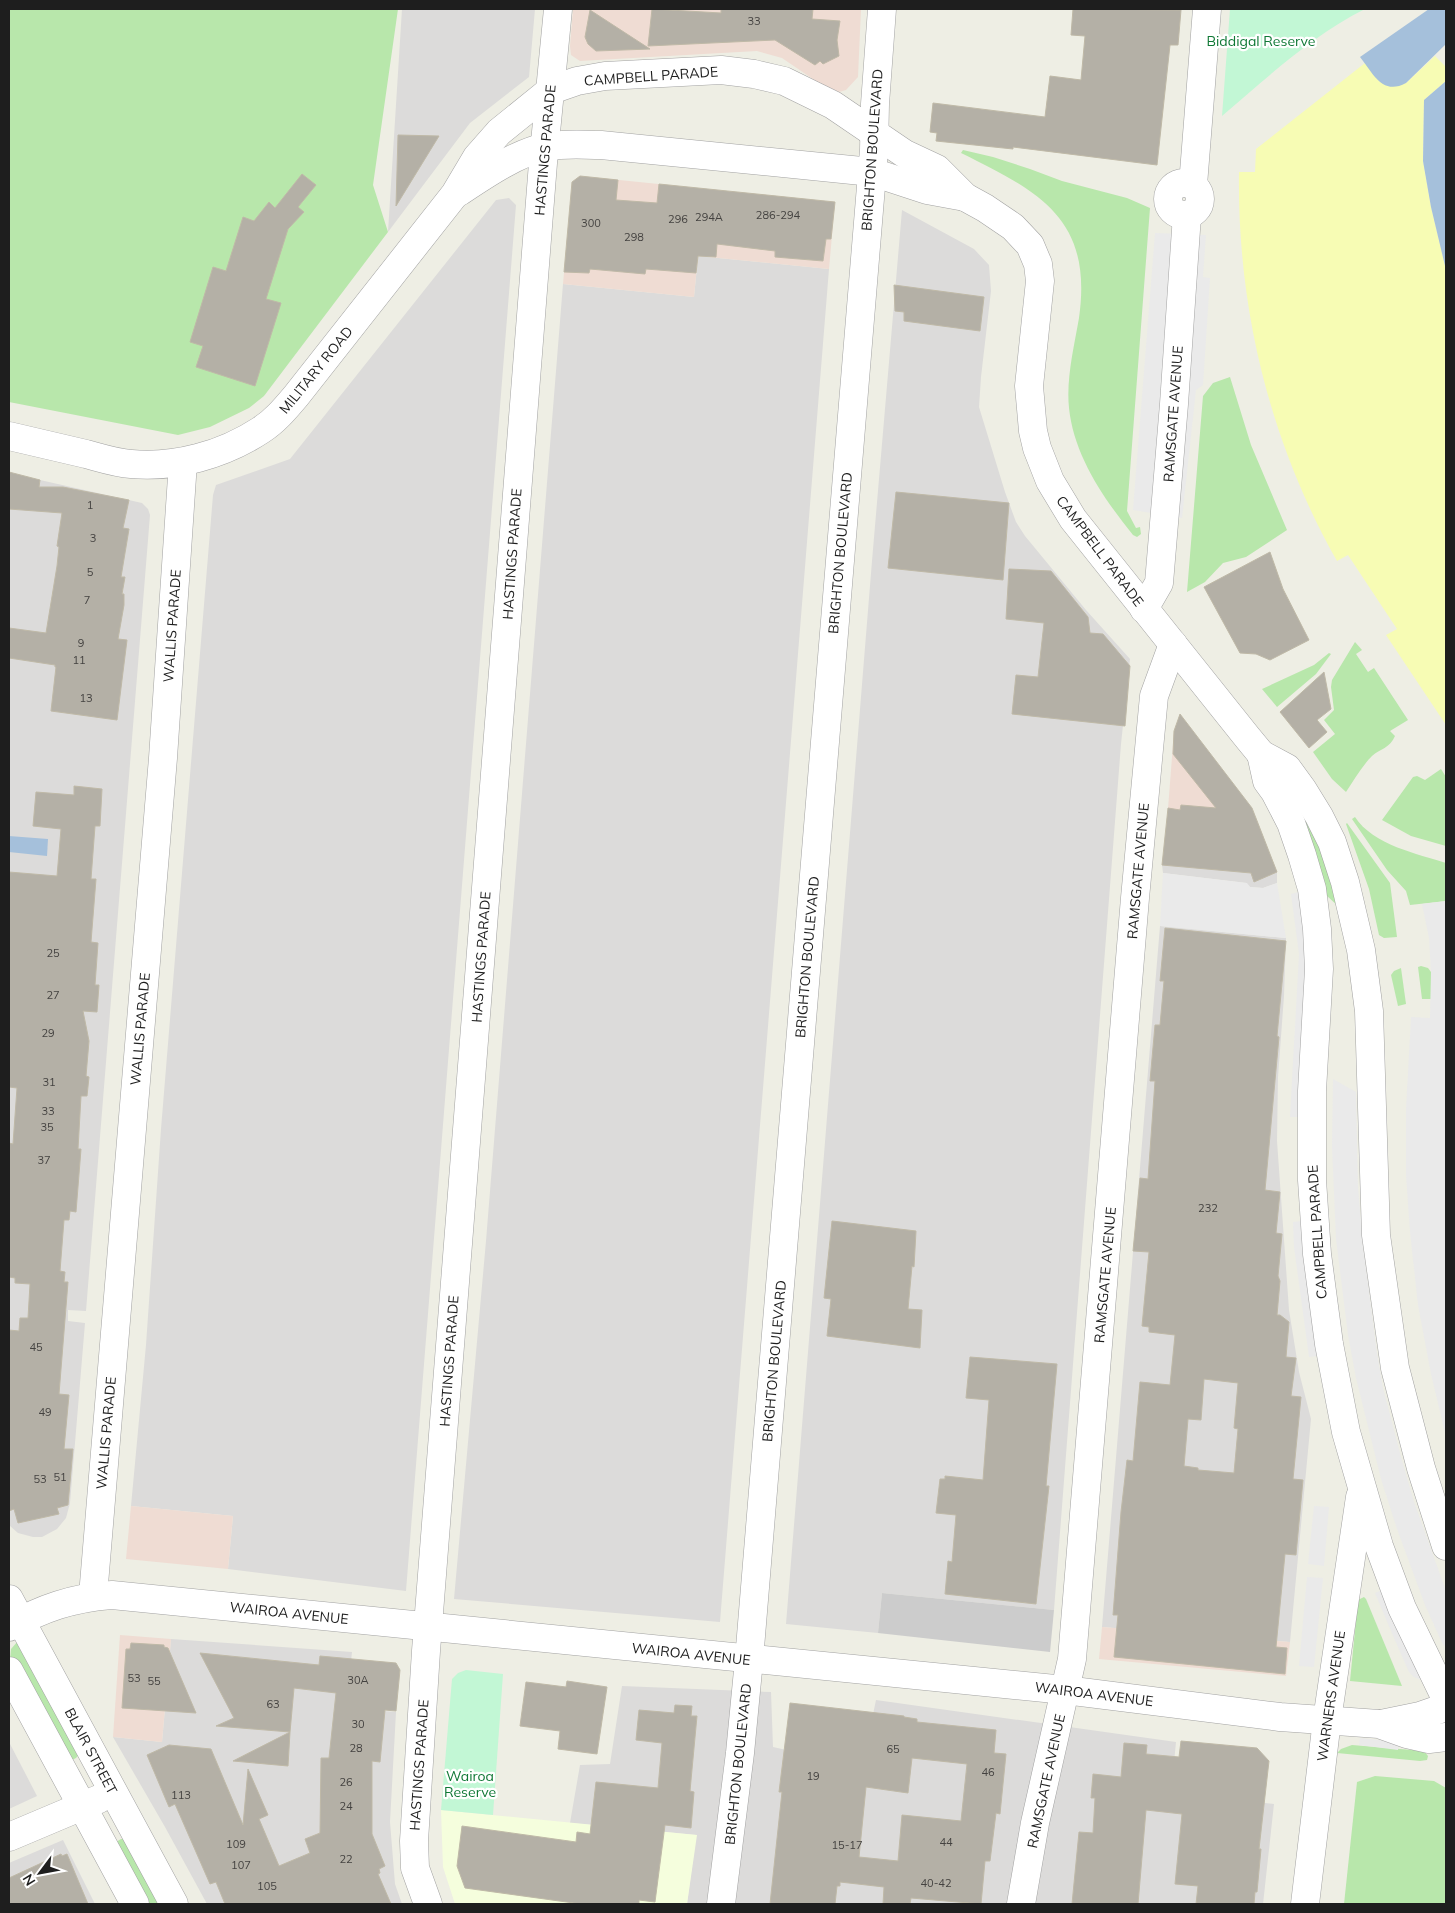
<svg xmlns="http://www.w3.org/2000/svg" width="1455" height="1913" font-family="Mulish,sans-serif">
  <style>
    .residential { fill: #dcdbda }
    .commercial { fill: #efdcd3 }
    .education { fill: #f5fedd }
    .religious { fill: #ccc }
    .grass { fill: #b8e7ab }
    .sand { fill: #f7fcb4 }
    .park { fill: #c2f7d5 }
    .parking { fill: #eaeaea }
    .water { fill: #a5c0db }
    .building { fill: #b4b0a6; stroke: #bfb9a7; fill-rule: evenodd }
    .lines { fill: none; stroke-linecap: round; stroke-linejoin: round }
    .minor-casing { stroke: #a2a2a2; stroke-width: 29 }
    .minor { stroke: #fff; stroke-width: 28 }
    .labels { text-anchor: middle; stroke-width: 4.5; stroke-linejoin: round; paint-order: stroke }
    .number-label { font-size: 11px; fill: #444240 }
    .park-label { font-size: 14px; fill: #0f7835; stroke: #fff }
    .street-label { font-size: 14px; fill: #1e1e1e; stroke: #fff }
  </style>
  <rect width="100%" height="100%" fill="#eeeee4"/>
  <!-- residential -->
  <g class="residential">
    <path d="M402 9H535L529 77 470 123 388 232Z"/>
    <path d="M509 198 516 205 406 1591 228 1569 233 1516 131 1506 146 1345 161 1129 213 495 216 485 290 459 496 200Z"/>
    <path d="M902 210 974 249 989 265 991 291 981 377 979 407 1005 492 1016 522 1025 536 1086 610 1130 659 1121 744 1054 1610 882 1593 878 1633 786 1624 872 561Z"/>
    <path d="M698 256 829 269 720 1622 454 1599 486 1241 563 284 694 297Z"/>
    <path d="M9 473 142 503 148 509 150 515 86 1311 68 1310V1321L85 1323 70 1503 66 1518 57 1529 42 1537H33L18 1533 9 1525Z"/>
    <path d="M1256 818 1277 872V883L1263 888 1250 887 1246 883 1163 873 1162 865 1167 822Z"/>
    <path d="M1160 926 1286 938 1284 996 1278 1077 1277 1141 1289 1310 1299 1372 1311 1419 1290 1642 1102 1627Z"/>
    <path d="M171 1639 352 1652 346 1708 396 1712 390 1822 395 1884 402 1904H207L165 1827 113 1737 162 1742Z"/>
    <path d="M622 1686 771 1692 773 1747 862 1767 876 1700 1176 1742 1171 1793 1274 1804 1263 1904H687L696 1835 570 1823 580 1765 610 1764Z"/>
    <path d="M9 1742 37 1796 9 1809Z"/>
    <path d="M63 1840 95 1904H9V1863Z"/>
  </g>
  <!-- commercial -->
  <g class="commercial">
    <path d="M573 9H861L858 77 846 90 839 92 826 88 782 58 757 51 580 61 571 55 570 46Z"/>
    <path d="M580 176 835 202 829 269 698 256 694 297 563 284 572 182Z"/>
    <path d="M1183 722 1256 818 1167 822 1174 731 1176 725Z"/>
    <path d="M131 1506 233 1516 228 1569 126 1559Z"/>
    <path d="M1102 1627 1290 1642 1286 1676 1099 1659Z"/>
    <path d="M120 1635 171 1639 162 1742 113 1737Z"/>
  </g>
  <!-- education -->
  <path class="education" d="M441 1810 697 1835 687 1904H455L443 1867Z"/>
  <!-- religious -->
  <path class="religious" d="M882 1593 1054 1610 1050 1652 878 1633Z"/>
  <!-- grass -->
  <g class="grass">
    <path d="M9 9H398L373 185 388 232 264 396 249 408 210 427 178 435 9 402Z"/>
    <path d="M963 150 993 157 1030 169 1062 181 1127 198 1150 208 1127 511 1136 528 1140 527 1141 534 1137 537 1133 535C1104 499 1074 456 1069 408 1066 379 1074 347 1079 318 1093 219 1040 192 961 153Z"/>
    <path d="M1230 377 1251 445 1287 530 1246 557 1223 563 1205 582 1187 592 1203 396 1213 383Z"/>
    <path d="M1355 642 1362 650 1356 654 1368 672 1374 668 1408 720 1390 731 1395 736C1390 748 1380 749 1372 756 1362 766 1354 780 1346 792L1332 779 1313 752 1335 734 1324 720 1334 710 1331 687 1332 680Z"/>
    <path d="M1329 653 1331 654 1316 674 1277 707 1262 689 1314 665Z"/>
    <path d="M1441 769 1446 777V846L1411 836 1382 820 1413 777 1417 776 1425 780Z"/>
    <path d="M1276 770 1323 850 1340 908 1325 894Z"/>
    <path d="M1355 817C1373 845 1418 854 1446 863V901L1410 905 1406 891 1387 870 1352 819Z"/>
    <path d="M1347 823 1390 883 1397 937 1384 938 1379 935 1369 889 1346 824Z"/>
    <path d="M1421 966 1428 968 1431 972V999H1422L1418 967Z"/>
    <path d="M1401 968 1406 1004 1398 1006 1391 975 1394 971Z"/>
    <path d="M1364 1597 1366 1599 1402 1686 1350 1681 1358 1600Z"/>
    <path d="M18 1641 80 1753 76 1758 70 1761 10 1660 11 1649Z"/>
    <path d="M1352 1745 1424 1751 1428 1756 1427 1760 1420 1761 1337 1753 1341 1749Z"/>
    <path d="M1375 1776 1434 1781 1446 1788V1904H1344L1357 1782Z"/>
    <path d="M121 1839H127L164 1904H143L116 1842Z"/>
  </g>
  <!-- sand -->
  <path class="sand" d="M1435 56 1446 67V81L1424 100 1423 161 1431 207 1446 270V725L1386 635 1397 629 1348 555 1337 561C1270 443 1237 308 1239 172H1255L1256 149 1365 63 1380 82 1406 83Z"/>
  <!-- park -->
  <g class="park">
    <path d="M1230 9H1365C1311 36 1268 77 1222 116Z"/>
    <path d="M466 1670 503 1674 493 1815 441 1810 452 1679 458 1673Z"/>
  </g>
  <!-- parking -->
  <g class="parking">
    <path d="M1155 233 1206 235 1203 277 1210 278 1203 385 1196 390 1182 518 1133 510Z"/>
    <path d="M1163 873 1247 883 1250 887 1263 888 1277 883 1286 938 1160 926Z"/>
    <path d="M1298 892 1302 907 1307 958 1298 1117H1290L1299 954 1291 894Z"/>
    <path d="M1446 901V1437L1431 1374 1418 1305 1410 1232 1406 1175V1109L1411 1017 1430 1018 1431 972 1429 938 1422 904Z"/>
    <path d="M1333 1079 1356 1092 1358 1187 1363 1245 1377 1353 1383 1388 1401 1457 1414 1502 1446 1591V1646L1443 1645 1425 1605 1397 1529 1381 1479 1356 1378 1348 1335 1336 1239 1332 1147Z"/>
    <path d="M1301 1221 1305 1266 1317 1356 1309 1357 1294 1247 1293 1222Z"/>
    <path d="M1314 1506 1329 1507 1324 1566 1308 1564Z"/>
    <path d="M1307 1577 1323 1578 1314 1667 1299 1666Z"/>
    <path d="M1382 1590 1400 1633 1421 1680 1414 1677 1409 1672 1394 1638 1375 1593Z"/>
    <path d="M1360 1738 1399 1742 1398 1750 1359 1745Z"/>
  </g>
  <!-- water -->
  <g class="water">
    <path d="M1429 9H1446V44L1406 83C1382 96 1373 73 1360 57Z"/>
    <path d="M1446 81V270L1431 207 1423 161 1424 100Z"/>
    <path d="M9 836 48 839 47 856 9 852Z"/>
  </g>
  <!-- building -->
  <g class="building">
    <path d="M652 9 721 13V9H813L812 19 840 21 837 40 839 56 823 64 820 61 815 65 775 40 648 46Z"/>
    <path d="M1073 9 1181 10 1178 45H1170L1157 165 1013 147V149L936 141 937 133 930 132 933 103 1045 117 1050 76 1081 80 1085 36 1071 35Z"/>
    <path d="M590 10 650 49 596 51 588 44 585 37Z"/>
    <path d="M398 135 439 136 396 206Z"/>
    <path d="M302 174 316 185 298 207 304 212 288 229 266 299 281 303 255 386 196 367 203 346 190 342 213 267 226 271 243 217 254 221 269 202 275 208Z"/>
    <path d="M580 176 618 180 616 200 657 203 659 184 835 202 831 239H826L823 261 775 257V251L717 244 716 257 698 256 696 273 646 269 645 274 590 269 589 273 564 272 572 182Z"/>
    <path d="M894 285 984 297 980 331 904 321V312L895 311Z"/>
    <path d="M9 472 40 480 39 487H63L129 500 123 528 129 529 121 577H125L122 594H124V605L118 639 127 640 117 720 51 711 56 667H55V665L9 658V628L46 633 57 566 59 547 57 546 62 513 9 509Z"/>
    <path d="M896 492 1009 503 1003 580 888 568Z"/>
    <path d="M1270 552 1283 589 1309 640 1270 660 1256 654 1240 653 1204 587Z"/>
    <path d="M1009 569 1051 571 1088 617 1090 633 1103 634 1130 666 1125 726 1012 714 1016 675 1038 677 1044 623 1006 619Z"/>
    <path d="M1324 672 1331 709 1317 720 1327 732 1309 748 1280 712Z"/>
    <path d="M1180 714 1252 808 1277 872 1254 882 1251 873 1162 865 1168 808 1180 810 1181 805 1216 808 1173 754 1174 731Z"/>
    <path d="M74 786 102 789 100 826H95L91 879H96L91 942 98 943 95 985H99L97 1012 83 1011 89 1041 86 1076 89 1077 87 1096H81L78 1149H81L76 1212 70 1211 69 1220H64L60 1271 65 1272 64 1282H68L59 1394 69 1395 64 1449H73L68 1505 57 1508 59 1514 18 1523 14 1509 9 1511V1330L19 1331 20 1318H28L30 1284 15 1283V1278L9 1277V1143L13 1144 17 1088 9 1087V872L57 876 61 829 33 826 36 792 74 795Z"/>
    <path d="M1165 928 1286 941 1277 1036 1279 1037 1265 1190 1280 1192 1276 1233 1282 1234 1278 1276 1280 1281 1277 1315H1280L1289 1322 1286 1357 1296 1358 1291 1396 1301 1397 1293 1479 1303 1480 1296 1555 1285 1554 1276 1647 1287 1648 1285 1674 1114 1657 1118 1615H1113L1121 1512 1127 1460 1133 1461 1140 1382 1170 1385 1175 1335 1149 1332V1327L1142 1326 1149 1252 1133 1251 1140 1178 1148 1179 1155 1081H1150L1155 1025H1160L1164 981H1160ZM1204 1379 1238 1383 1234 1428 1238 1429 1234 1473 1198 1470V1468L1184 1466 1188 1419 1201 1420Z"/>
    <path d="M832 1221 916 1231 914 1267 912 1266 908 1309 922 1310 920 1348 827 1336 831 1299 824 1298Z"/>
    <path d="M970 1357 1057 1364 1046 1486H1049L1036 1604 945 1594 948 1561 952 1562 956 1515 936 1513 940 1479H945V1476L983 1480 989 1400 966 1398Z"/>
    <path d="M131 1643 164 1645V1647L168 1648 196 1713 122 1708 126 1649H130Z"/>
    <path d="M200 1653 319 1665 320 1656 396 1663 400 1670 396 1711 385 1710 380 1762 372 1761V1834L385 1866 379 1869 380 1873 378 1874 391 1904H225L216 1882 210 1884 175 1804 169 1807 147 1755 169 1745 211 1749 243 1825 248 1769 268 1815 259 1819 279 1866 310 1853 305 1839 320 1833 321 1758H329L336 1693 294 1688 290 1732 216 1726 234 1718Z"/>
    <path d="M567 1681 607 1687 597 1754 558 1749 560 1731 520 1726 526 1682 566 1687Z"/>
    <path d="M790 1703 904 1716V1717L917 1719V1722L996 1730 994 1753 1006 1754 1000 1814 996 1813 990 1861H985L981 1904 911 1898 910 1904H883L884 1887 840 1882V1886H837L835 1904H770L782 1792H779ZM912 1758 967 1764 961 1821 902 1815 898 1861 859 1857 866 1787 908 1793Z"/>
    <path d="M675 1705 692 1706 691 1716H697L690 1791 694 1792 691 1828 665 1825 655 1902 639 1900V1904H581L465 1888 457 1866 462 1826 576 1842 577 1832 590 1834 596 1782 658 1788 662 1743 636 1740 639 1710 674 1713Z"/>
    <path d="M290 1732 288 1766 233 1761Z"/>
    <path d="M1181 1741 1257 1748 1269 1761 1259 1849H1261L1257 1892H1255L1254 1904H1196L1198 1886 1175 1884 1182 1814 1146 1810 1138 1904H1072L1079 1832 1093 1833 1095 1798H1091L1093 1774 1121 1777 1124 1743 1147 1745 1146 1754 1179 1757Z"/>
    <path d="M61 1854 62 1856 67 1854 88 1904H9V1878Z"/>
  </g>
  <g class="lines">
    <!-- minor casing -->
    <g class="minor-casing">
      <g id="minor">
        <circle cx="1184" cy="199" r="16"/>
        <path d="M1193 185 1207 9"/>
        <path d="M459 192C483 176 518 152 546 147 564 143 582 145 601 145L872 172 927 190 965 197"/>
        <path d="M9 436C35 442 60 448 86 454 101 458 116 463 131 464 175 468 223 455 261 430 275 421 285 409 296 396L455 194 477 157 499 132 551 90 577 81 605 76 721 70 754 74 784 81 833 105 905 154 937 169 965 197 985 208 1013 227 1030 245 1038 264 1040 281 1029 386 1033 431 1037 448 1050 481 1073 519 1247 737 1261 754 1287 768 1303 790 1319 816 1332 842 1345 882 1361 950 1369 1011 1376 1235 1395 1368 1421 1468 1446 1546"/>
        <path d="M1144 609 1159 583 1174 404 1187 215"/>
        <path d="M1261 754 1267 781 1275 792 1291 823 1302 855 1312 889 1317 929 1319 969 1312 1091V1180L1317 1254 1329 1344 1346 1432 1379 1546 1402 1608 1446 1699"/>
        <path d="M93 1596 163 758 183 462"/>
        <path d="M9 1599 174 1904"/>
        <path d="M9 1627C43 1608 72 1598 112 1595L1065 1690 1280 1717 1379 1724 1407 1734 1429 1739 1446 1737"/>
        <path d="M9 1671 135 1904"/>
        <path d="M1381 1724 1420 1716 1446 1707"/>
        <path d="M9 1837 99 1799"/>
        <path d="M428 1904 415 1868 414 1841 426 1651 543 163 558 9"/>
        <path d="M721 1904 740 1753 749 1660 874 150 875 104 882 9"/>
        <path d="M1021 1904 1035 1823 1072 1659 1135 898 1154 696 1173 644"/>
        <path d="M1305 1904 1327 1720 1360 1497"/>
      </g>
    </g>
    <!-- minor -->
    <use href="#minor" class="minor"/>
  </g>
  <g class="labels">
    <!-- number labels -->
    <g class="number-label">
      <text x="754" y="25">33</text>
      <text x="778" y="219">286-294</text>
      <text x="709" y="221">294A</text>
      <text x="678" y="223">296</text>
      <text x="591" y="227">300</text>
      <text x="634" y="241">298</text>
      <text x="90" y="509">1</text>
      <text x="93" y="542">3</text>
      <text x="90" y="576">5</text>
      <text x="87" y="604">7</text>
      <text x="81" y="647">9</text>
      <text x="79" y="664">11</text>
      <text x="86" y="702">13</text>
      <text x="53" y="957">25</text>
      <text x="53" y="999">27</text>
      <text x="48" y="1037">29</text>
      <text x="49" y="1086">31</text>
      <text x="48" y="1115">33</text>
      <text x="47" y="1131">35</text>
      <text x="44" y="1164">37</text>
      <text x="1208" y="1212">232</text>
      <text x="36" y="1351">45</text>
      <text x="45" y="1416">49</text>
      <text x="60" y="1481">51</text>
      <text x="40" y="1483">53</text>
      <text x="134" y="1682">53</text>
      <text x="358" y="1684">30A</text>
      <text x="154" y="1685">55</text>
      <text x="273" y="1708">63</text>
      <text x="358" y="1728">30</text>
      <text x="356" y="1752">28</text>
      <text x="893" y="1753">65</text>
      <text x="988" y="1776">46</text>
      <text x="813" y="1780">19</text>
      <text x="346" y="1786">26</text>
      <text x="181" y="1799">113</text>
      <text x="346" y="1810">24</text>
      <text x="946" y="1846">44</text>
      <text x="236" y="1848">109</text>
      <text x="847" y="1849">15-17</text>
      <text x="346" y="1863">22</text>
      <text x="241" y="1869">107</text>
      <text x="936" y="1887">40-42</text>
      <text x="267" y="1890">105</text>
    </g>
    <!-- park labels -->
    <g class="park-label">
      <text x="1261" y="46">Biddigal Reserve</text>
      <text x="470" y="1781">Wairoa<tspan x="470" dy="16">Reserve</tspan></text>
    </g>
    <!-- street labels -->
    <g class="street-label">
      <text transform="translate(651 76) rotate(-4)" y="5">CAMPBELL PARADE</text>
      <text transform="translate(545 150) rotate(-85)" y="5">HASTINGS PARADE</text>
      <text transform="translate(872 150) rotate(-86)" y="5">BRIGHTON BOULEVARD</text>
      <text transform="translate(316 370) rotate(-51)" y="5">MILITARY ROAD</text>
      <text transform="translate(1173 414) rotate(-86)" y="5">RAMSGATE AVENUE</text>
      <text transform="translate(1100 551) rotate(53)" y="5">CAMPBELL PARADE</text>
      <text transform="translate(840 553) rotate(-85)" y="5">BRIGHTON BOULEVARD</text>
      <text transform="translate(512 554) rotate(-86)" y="5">HASTINGS PARADE</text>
      <text transform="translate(172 626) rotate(-86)" y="5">WALLIS PARADE</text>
      <text transform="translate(1138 871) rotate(-85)" y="5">RAMSGATE AVENUE</text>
      <text transform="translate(481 957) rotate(-86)" y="5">HASTINGS PARADE</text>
      <text transform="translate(807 957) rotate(-85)" y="5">BRIGHTON BOULEVARD</text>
      <text transform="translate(140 1029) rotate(-85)" y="5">WALLIS PARADE</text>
      <text transform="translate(1317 1232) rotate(-94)" y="5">CAMPBELL PARADE</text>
      <text transform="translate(1105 1275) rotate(-85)" y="5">RAMSGATE AVENUE</text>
      <text transform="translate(449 1361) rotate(-86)" y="5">HASTINGS PARADE</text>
      <text transform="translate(774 1361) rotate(-85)" y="5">BRIGHTON BOULEVARD</text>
      <text transform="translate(106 1433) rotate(-85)" y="5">WALLIS PARADE</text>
      <text transform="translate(289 1613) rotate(6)" y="5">WAIROA AVENUE</text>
      <text transform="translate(691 1654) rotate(6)" y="5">WAIROA AVENUE</text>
      <text transform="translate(1094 1694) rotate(7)" y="5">WAIROA AVENUE</text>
      <text transform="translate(1331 1696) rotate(-82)" y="5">WARNERS AVENUE</text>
      <text transform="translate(91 1751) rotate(62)" y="5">BLAIR STREET</text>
      <text transform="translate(738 1764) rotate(-84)" y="5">BRIGHTON BOULEVARD</text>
      <text transform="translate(419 1765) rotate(-86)" y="5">HASTINGS PARADE</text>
      <text transform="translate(1046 1781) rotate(-78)" y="5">RAMSGATE AVENUE</text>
    </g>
  </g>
  <!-- border -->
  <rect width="1455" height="1913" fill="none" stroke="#1e1e1e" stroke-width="20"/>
  <!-- north arrow -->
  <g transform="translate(40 1873) rotate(238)" stroke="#ffffff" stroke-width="4" paint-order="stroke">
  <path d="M0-4L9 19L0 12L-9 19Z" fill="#1e1e1e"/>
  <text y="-8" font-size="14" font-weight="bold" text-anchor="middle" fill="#1e1e1e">N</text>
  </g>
</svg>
